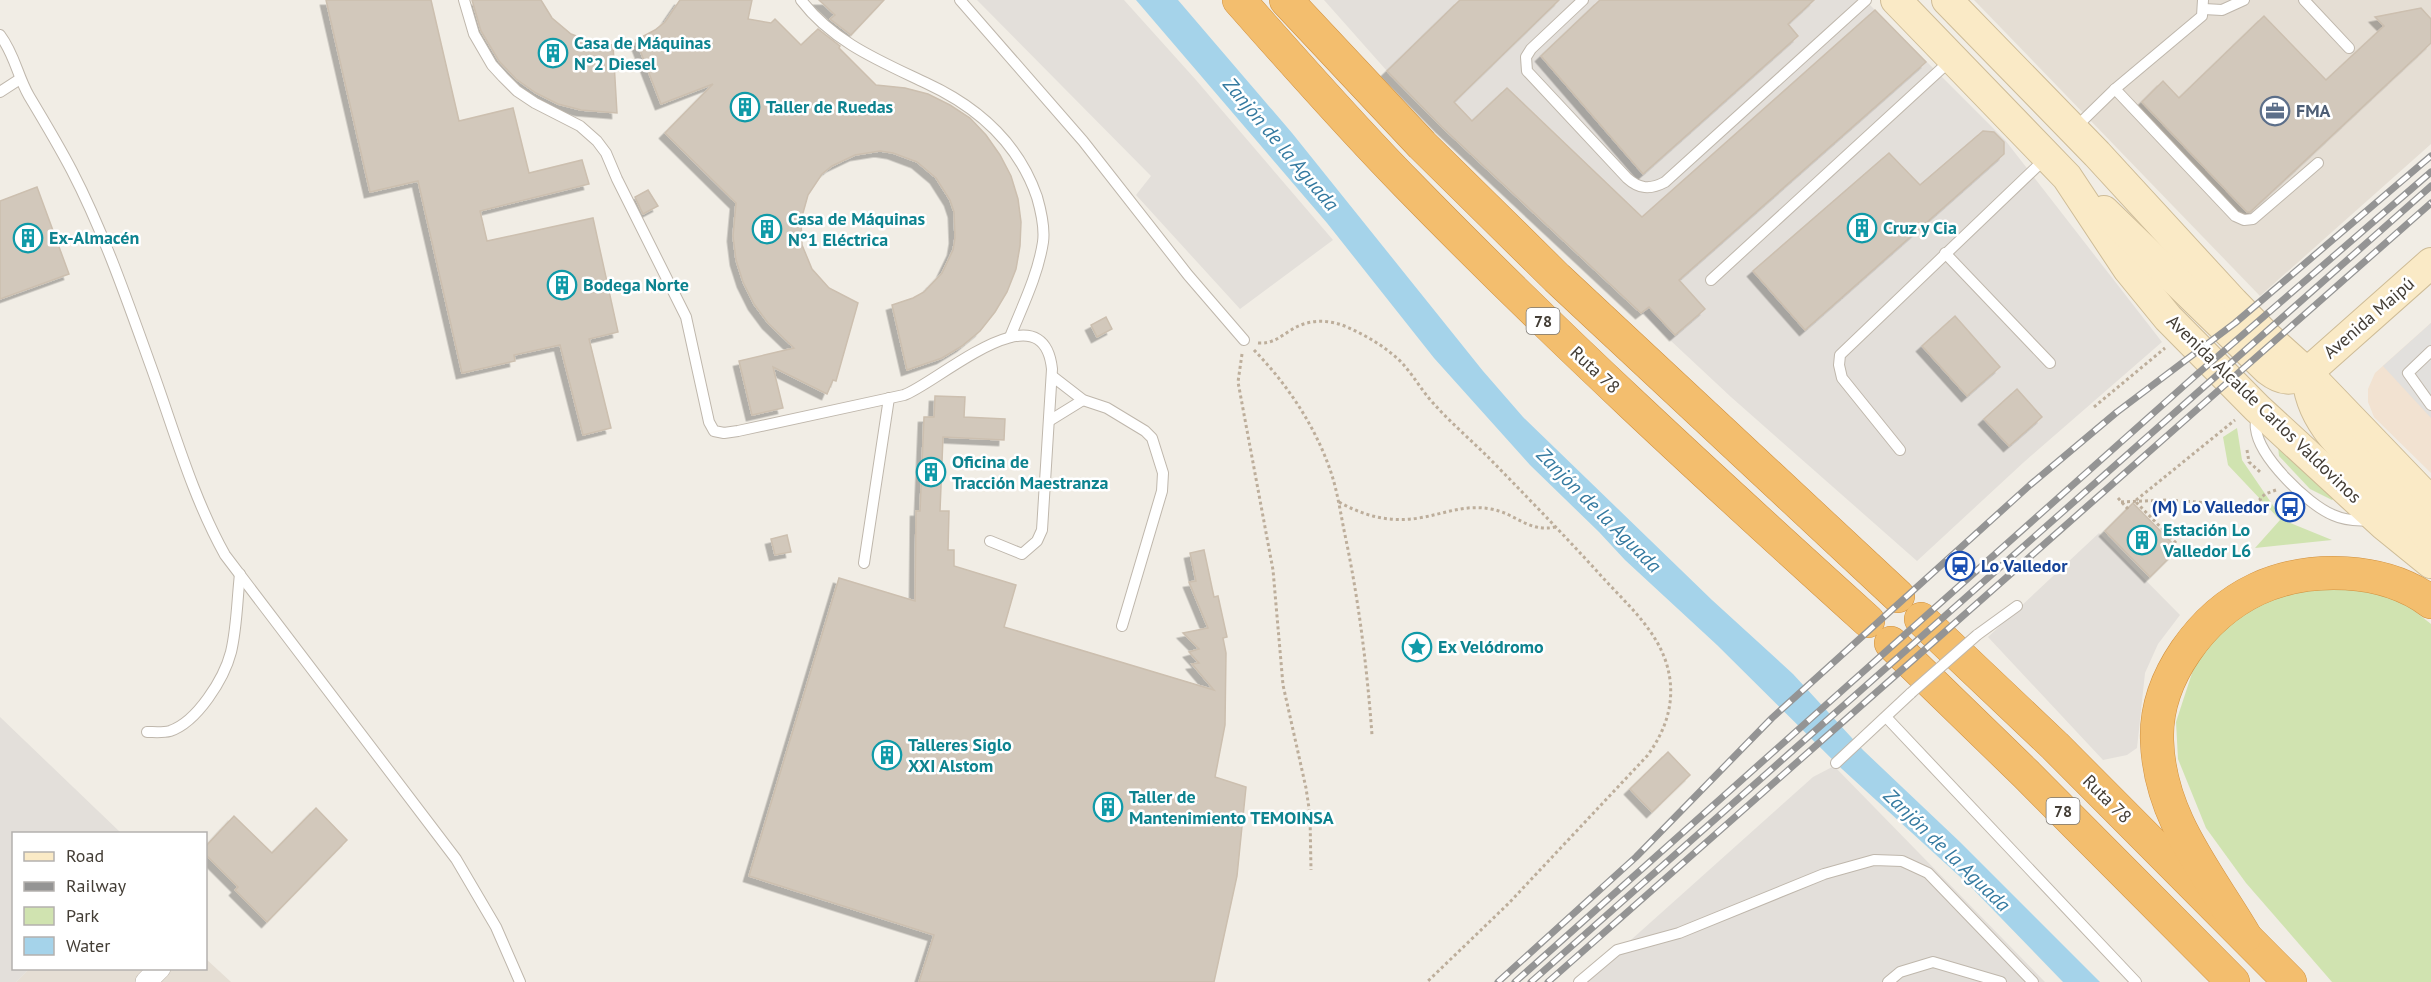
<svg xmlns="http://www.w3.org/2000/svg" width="2431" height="982" font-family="'PT Sans',sans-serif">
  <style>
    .residential { fill: #e5ded4 }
    .commercial { fill: #f2e2d1 }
    .industrial { fill: #e3dfda }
    .green { fill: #d0e3b0 }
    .parking { fill: #e2e0dd }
    .water { fill: #a5d3ea }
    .building { fill: #d2c8bb; stroke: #ccbfaf; stroke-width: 1.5; filter: url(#shadow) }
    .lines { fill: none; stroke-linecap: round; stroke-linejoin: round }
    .service-casing { stroke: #bfb7ac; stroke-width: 12 }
    .minor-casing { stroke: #bfb7ac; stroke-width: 22 }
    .secondary-casing { stroke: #cebc97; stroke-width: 32 }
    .motorway-casing { stroke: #d1913f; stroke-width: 34 }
    .path { stroke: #bdae9b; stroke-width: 3; stroke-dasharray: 3 3; stroke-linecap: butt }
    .service { stroke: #fff; stroke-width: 10 }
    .minor { stroke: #fff; stroke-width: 21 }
    .secondary { stroke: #faeac6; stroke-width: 30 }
    .motorway { stroke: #f3be6e; stroke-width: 33 }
    .rail-casing { stroke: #949494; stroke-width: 7 }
    .rail { stroke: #fff; stroke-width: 4.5; stroke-dasharray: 14; stroke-linecap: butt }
    .service-bridge-casing { stroke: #bfb7ac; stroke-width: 12; stroke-linecap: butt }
    .service-bridge { stroke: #fff; stroke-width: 10 }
    .labels { text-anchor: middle; stroke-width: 5; stroke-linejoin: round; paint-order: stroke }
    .shield { fill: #fff; stroke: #7b7772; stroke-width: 1.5 }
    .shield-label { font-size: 16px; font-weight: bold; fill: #433d35 }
    .culture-label { font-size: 18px; font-weight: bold; fill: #0d838f; stroke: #fff; text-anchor: start }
    .service-label { font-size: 18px; font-weight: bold; fill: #4e5e75; stroke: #fff; text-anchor: start }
    .street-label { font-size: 18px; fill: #433d35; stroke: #fff }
    .transit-label { font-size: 18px; font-weight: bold; fill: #164399; stroke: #fff; text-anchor: end }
    .water-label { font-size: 20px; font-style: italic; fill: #357aa0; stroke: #fff }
  </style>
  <defs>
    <filter id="shadow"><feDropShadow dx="-5.5" dy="5.5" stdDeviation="0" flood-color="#0004"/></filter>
  </defs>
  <rect width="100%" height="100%" fill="#f1ede5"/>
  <!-- residential -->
  <g class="residential">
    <path d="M1974 0H2431V144L2260 296Z"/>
    <path d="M206 959 231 982H16L29 969 206 968Z"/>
  </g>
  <!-- commercial -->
  <path class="commercial" d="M2431 323V473L2374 417 2368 402V389L2375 373Z"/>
  <!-- industrial -->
  <g class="industrial">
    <path d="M977 0H1124L1196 80 1333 240 1240 309 1136 195 1151 176Z"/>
    <path d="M1324 0H1865L2005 140 2162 342 2024 462 1917 561 1731 397 1442 127 1387 71Z"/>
    <path d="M2099 533 2180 615 2158 644 2145 673 2137 748 2127 755 2103 760 1988 637Z"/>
    <path d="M0 717 121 833 14 834V968L29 969 16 982H0Z"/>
    <path d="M1834 766 2045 982H1584L1813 777Z"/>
  </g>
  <!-- green -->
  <g class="green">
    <path d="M2237 428 2242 460 2283 520 2332 540 2255 548 2280 520 2228 465 2223 437Z"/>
    <path d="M2277 437 2335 497 2332 500 2310 489 2279 456Z"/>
    <path d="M2360 584 2402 601 2431 624V982H2332L2246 883 2206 828 2178 759 2176 722 2194 667 2214 637 2270 596Z"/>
  </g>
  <!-- parking -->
  <path class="parking" d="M2431 323V418L2383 366Z"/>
  <!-- water -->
  <path class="water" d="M1136 0H1178L1292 133 1483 371 1523 417 1712 600 1793 674 1863 750 1960 842 2100 982H2063L1969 885 1842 769 1717 645 1625 560 1599 532 1530 465 1434 358 1327 223Z"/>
  <!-- building -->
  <g class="building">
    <path d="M326 0H431L459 121 513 108 529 173 582 160 589 184 480 211 487 241 593 218 618 332 589 339 611 428 583 435 560 345 514 355 515 361 462 373 418 181 370 192Z"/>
    <path d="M472 0H541L552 18 571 34 595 43 613 45 617 113 581 110 558 104 536 93 516 79 499 61 481 31Z"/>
    <path d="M680 0H752L748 19 771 23 775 19 801 45 818 29 840 46 839 48 876 85 905 88 928 94 950 105 970 118 986 135 1000 155 1011 176 1018 199 1021 222 1020 246 1016 269 1007 292 995 312 980 331 962 346 942 358 907 370 892 305 913 298 924 292 942 273 953 250 955 238 954 212 950 200 936 178 917 162 893 153 880 151 855 155 832 166 822 174 808 195 801 220 802 245 812 269 829 288 858 303 836 381 833 380 827 394 773 367 783 408 752 415 739 361 794 348 768 323 754 304 743 282 736 260 733 236 736 203 665 133 713 84 661 104 636 40 655 30 665 22Z"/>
    <path d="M819 0H884L851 35 830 19 835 15Z"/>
    <path d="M1460 0H1559L1454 102 1472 121 1507 88 1642 217 1875 10 1926 62 1679 280 1705 309 1675 335 1649 307 1641 313 1442 127 1387 71Z"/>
    <path d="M1600 0H1814L1788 24 1798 36 1643 174 1541 56Z"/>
    <path d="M2421 8 2431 19V43L2250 212H2247L2142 102 2163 81 2179 98 2264 16 2326 80 2384 26 2375 17Z"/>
    <path d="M1983 131 1994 132 2004 142V154L1805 330 1753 271 1889 153 1920 185Z"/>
    <path d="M37 187 69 274 0 299V201Z"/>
    <path d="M648 190 658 206 643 214 635 197Z"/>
    <path d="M1955 316 2000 367 1967 396 1922 346Z"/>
    <path d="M1106 317 1112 329 1097 337 1091 325Z"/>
    <path d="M2017 389 2042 417 2009 446 1984 419Z"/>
    <path d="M935 396 965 397 964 417 1005 419 1004 440 943 437 940 511H949L948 550H954V566L1016 585 1004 627 1214 690 1192 664 1199 663 1189 652 1199 649 1183 633 1208 628 1189 582 1196 581 1190 553 1204 550 1214 597 1218 596 1227 637 1223 638 1226 653 1225 725 1215 777 1246 787 1237 876 1214 982H919L934 935 749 876 839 578 915 601 916 511H920L924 417H934Z"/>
    <path d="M2133 503 2178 549 2150 577 2105 531Z"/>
    <path d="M787 535 791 552 775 555 771 539Z"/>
    <path d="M1668 752 1690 775 1652 812 1630 789Z"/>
    <path d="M316 808 347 840 267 922 235 890 238 887 206 855V846L234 816 272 853Z"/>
  </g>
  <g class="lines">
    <!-- service casing -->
    <g class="service-casing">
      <g id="service">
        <path d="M464 0 474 34 492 65 503 77 517 91 535 103 580 126 597 141 606 153 617 179 686 317 709 422 714 431 724 433 738 431 904 395C936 384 1043 285 1052 369L1042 530 1037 541 1022 554 990 541"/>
        <path d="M801 0C833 42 880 61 926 83 978 107 1018 142 1037 197 1041 211 1045 228 1043 242 1038 275 1022 307 1010 337"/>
        <path d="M960 0 1083 141 1188 275 1244 340"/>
        <path d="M1583 0 1531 49 1526 57 1527 71 1627 178C1639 189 1650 190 1665 182L1866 0"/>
        <path d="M2304 0 2349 48"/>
        <path d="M2204 9 2222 10 2244 0"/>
        <path d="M0 35C15 55 17 75 29 96 44 121 59 146 72 171 103 231 126 297 149 361 173 426 191 494 225 555L456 859 496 927 520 982"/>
        <path d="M2115 89 2235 216 2244 220 2253 219 2318 163"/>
        <path d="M0 92 20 79"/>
        <path d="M2075 128 2115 89 2202 16 2203 0"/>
        <path d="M1945 253 2050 363"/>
        <path d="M1711 280 1952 59"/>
        <path d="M2431 351 2408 373 2431 405"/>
        <path d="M1052 376 1083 400 1107 408 1145 431 1152 438 1163 473 1162 491 1122 626"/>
        <path d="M2257 414C2256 419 2255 424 2256 429 2259 457 2307 504 2333 515 2344 520 2358 521 2370 520"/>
        <path d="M1049 421 1083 400"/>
        <path d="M1900 450 1842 378 1839 365 1840 355 2047 157"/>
        <path d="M864 563 889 398"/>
        <path d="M1977 635 2017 606"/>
        <path d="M1886 717 2136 982"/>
        <path d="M147 732C154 732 163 733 170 731 197 722 224 679 231 652 237 627 237 600 240 574"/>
        <path d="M1836 763 1911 693"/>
        <path d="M1579 982 1617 950 1679 933 1824 874 1874 860 1902 861 1928 873 2033 982"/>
        <path d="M1888 982 1900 972 1933 962 2001 982"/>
      </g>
    </g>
    <!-- minor casing -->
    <g class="minor-casing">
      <path id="minor" d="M146 982 160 968"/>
    </g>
    <!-- secondary casing -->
    <g class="secondary-casing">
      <g id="secondary">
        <path d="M1896 0 2067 177 2128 269 2168 318 2257 408 2383 524 2431 563"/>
        <path d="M1947 0 2097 154 2233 302 2267 337 2307 373 2431 502"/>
        <path d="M2104 211 2268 370C2282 381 2292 381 2307 373L2431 263"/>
        <path d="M2307 373C2309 428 2356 458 2391 495 2405 509 2418 525 2431 540"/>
      </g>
    </g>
    <!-- motorway casing -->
    <g class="motorway-casing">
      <g id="motorway">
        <path d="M1239 0C1294 62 1349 125 1407 184 1555 336 1711 479 1868 621"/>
        <path d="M1286 0 1422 145 1557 278 1898 596"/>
        <path d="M1921 619 2055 746 2290 982"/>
        <path d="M1891 643 2026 774 2233 982"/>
        <path d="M2245 936C2208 873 2159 817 2157 740 2155 678 2202 615 2257 589 2310 565 2384 567 2431 602"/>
      </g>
    </g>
    <!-- path -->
    <g class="path">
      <path d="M1258 343C1272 344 1280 337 1291 330 1308 319 1329 319 1347 327 1365 335 1382 345 1397 358 1412 372 1420 389 1434 404 1451 423 1471 440 1489 458 1528 498 1567 538 1604 579 1628 605 1655 629 1666 662 1677 696 1668 728 1647 756L1509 903 1427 982"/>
      <path d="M1254 350C1285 382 1312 421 1328 464 1337 487 1340 511 1345 535 1359 601 1367 668 1372 735"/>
      <path d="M1242 354 1238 382 1273 570 1283 685 1306 788 1310 815 1311 870"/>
      <path d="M2094 407 2165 348"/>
      <path d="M2247 450 2249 462 2260 472"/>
      <path d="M2118 498 2128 509"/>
      <path d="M1339 502C1364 516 1390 523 1419 518 1444 514 1464 504 1491 509 1515 513 1529 533 1555 527"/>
      <path d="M2121 502 2168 500 2264 507 2260 499 2265 494 2276 490"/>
      <path d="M2176 543 2135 501 2235 420"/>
    </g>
    <!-- service -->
    <use href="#service" class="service"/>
    <!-- minor -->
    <use href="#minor" class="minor"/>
    <!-- secondary -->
    <use href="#secondary" class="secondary"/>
    <!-- motorway -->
    <use href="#motorway" class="motorway"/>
    <!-- rail casing -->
    <g class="rail-casing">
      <g id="rail">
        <path d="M1498 982 1636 857 1772 718 2030 485 2117 412 2235 323 2431 156"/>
        <path d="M1515 982 2195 376 2431 172"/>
        <path d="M1531 982 2431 186"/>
        <path d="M1548 982 2431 203"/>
      </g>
    </g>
    <!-- rail -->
    <use href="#rail" class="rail"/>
    <!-- service-bridge casing -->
    <g class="service-bridge-casing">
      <path id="service-bridge" d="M1911 693 1977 635"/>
    </g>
    <!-- service-bridge -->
    <use href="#service-bridge" class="service-bridge"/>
  </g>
  <!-- icons -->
  <defs>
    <g id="building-ring" transform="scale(1.5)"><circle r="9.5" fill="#fff" stroke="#0f9aa8" stroke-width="1.5"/><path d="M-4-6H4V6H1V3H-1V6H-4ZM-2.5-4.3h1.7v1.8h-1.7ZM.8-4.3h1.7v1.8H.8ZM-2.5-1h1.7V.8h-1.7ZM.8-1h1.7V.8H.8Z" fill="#0f9aa8"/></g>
    <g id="office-ring" transform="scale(1.5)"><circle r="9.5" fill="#fff" stroke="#5c6f8a" stroke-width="1.5"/><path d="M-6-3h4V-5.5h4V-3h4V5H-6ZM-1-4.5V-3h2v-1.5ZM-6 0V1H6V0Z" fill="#5c6f8a"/></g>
    <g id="bus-ring" transform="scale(1.5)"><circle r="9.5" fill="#fff" stroke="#1a4fb4" stroke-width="1.5"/><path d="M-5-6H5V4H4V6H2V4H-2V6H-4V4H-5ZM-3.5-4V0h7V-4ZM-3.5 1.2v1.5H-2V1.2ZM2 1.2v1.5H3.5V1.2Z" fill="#1a4fb4"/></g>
    <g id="station-ring" transform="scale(1.5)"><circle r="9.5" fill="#fff" stroke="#1a4fb4" stroke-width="1.5"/><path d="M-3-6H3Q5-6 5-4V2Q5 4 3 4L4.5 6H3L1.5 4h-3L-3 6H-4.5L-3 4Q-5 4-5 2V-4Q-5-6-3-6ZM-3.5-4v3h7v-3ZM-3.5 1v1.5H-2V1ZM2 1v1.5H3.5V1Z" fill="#1a4fb4"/></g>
    <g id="sight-ring" transform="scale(1.5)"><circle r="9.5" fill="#fff" stroke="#0f9aa8" stroke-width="1.5"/><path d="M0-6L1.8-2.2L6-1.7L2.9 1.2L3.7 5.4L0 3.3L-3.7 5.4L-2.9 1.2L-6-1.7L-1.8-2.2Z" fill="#0f9aa8"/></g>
  </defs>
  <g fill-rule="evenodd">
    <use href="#building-ring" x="553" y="53"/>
    <use href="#building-ring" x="745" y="107"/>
    <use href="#office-ring" x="2275" y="111"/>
    <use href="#building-ring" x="1862" y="228"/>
    <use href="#building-ring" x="767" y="229"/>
    <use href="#building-ring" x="28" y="238"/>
    <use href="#building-ring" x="562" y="285"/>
    <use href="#building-ring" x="931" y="472"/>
    <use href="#bus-ring" x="2290" y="507"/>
    <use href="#building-ring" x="2142" y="540"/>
    <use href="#station-ring" x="1960" y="566"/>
    <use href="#sight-ring" x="1417" y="647"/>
    <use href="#building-ring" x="887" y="755"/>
    <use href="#building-ring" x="1108" y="807"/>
  </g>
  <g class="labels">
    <!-- shield labels -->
    <g class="shield">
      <rect x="1526.5" y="308" width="33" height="26" rx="4.5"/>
      <rect x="2046.5" y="798" width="33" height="26" rx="4.5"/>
    </g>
    <g class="shield-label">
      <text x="1543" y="327">78</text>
      <text x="2063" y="817">78</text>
    </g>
    <!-- culture labels -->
    <g class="culture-label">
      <text x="574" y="49">Casa de Máquinas<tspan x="574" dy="21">N°2 Diesel</tspan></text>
      <text x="766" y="113">Taller de Ruedas</text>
      <text x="788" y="225">Casa de Máquinas<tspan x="788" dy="21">N°1 Eléctrica</tspan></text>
      <text x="1883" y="234">Cruz y Cia</text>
      <text x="49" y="244">Ex-Almacén</text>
      <text x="583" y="291">Bodega Norte</text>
      <text x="952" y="468">Oficina de<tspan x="952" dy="21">Tracción Maestranza</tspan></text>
      <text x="2163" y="536">Estación Lo<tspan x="2163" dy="21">Valledor L6</tspan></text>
      <text x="1438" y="653">Ex Velódromo</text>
      <text x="908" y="751">Talleres Siglo<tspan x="908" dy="21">XXI Alstom</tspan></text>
      <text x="1129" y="803">Taller de<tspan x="1129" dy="21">Mantenimiento TEMOINSA</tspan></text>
    </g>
    <!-- service labels -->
    <g class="service-label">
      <text x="2296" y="117">FMA</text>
    </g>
    <!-- street labels -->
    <g class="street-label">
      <text transform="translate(2369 318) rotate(-41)" y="6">Avenida Maipú</text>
      <text transform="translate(1595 370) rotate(43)" y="6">Ruta 78</text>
      <text transform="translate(2264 409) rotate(44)" y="6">Avenida Alcalde Carlos Valdovinos</text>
      <text transform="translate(2107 799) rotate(45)" y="6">Ruta 78</text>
    </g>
    <!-- transit labels -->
    <g class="transit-label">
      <text x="2269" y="513">(M) Lo Valledor</text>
      <text x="1981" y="572" text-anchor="start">Lo Valledor</text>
    </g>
    <!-- water labels -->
    <g class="water-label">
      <text transform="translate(1281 144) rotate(50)" y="7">Zanjón de la Aguada</text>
      <text transform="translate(1599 510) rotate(45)" y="7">Zanjón de la Aguada</text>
      <text transform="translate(1947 850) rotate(44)" y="7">Zanjón de la Aguada</text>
    </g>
  </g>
  <!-- legend -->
  <rect x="12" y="832" width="195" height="138" fill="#ffffff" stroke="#b4b1ae" stroke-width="1.5"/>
  <rect x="24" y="852" width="30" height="9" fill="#faeac6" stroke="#b4b1ae" stroke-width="1.5"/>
  <text x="66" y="862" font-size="18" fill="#433d35">Road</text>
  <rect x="24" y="882" width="30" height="9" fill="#949494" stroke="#b4b1ae" stroke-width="1.5"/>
  <text x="66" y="892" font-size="18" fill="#433d35">Railway</text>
  <rect x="24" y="907" width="30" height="18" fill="#d0e3b0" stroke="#b4b1ae" stroke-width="1.5"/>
  <text x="66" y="922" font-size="18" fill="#433d35">Park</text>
  <rect x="24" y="937" width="30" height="18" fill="#a5d3ea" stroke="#b4b1ae" stroke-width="1.5"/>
  <text x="66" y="952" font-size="18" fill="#433d35">Water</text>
</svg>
